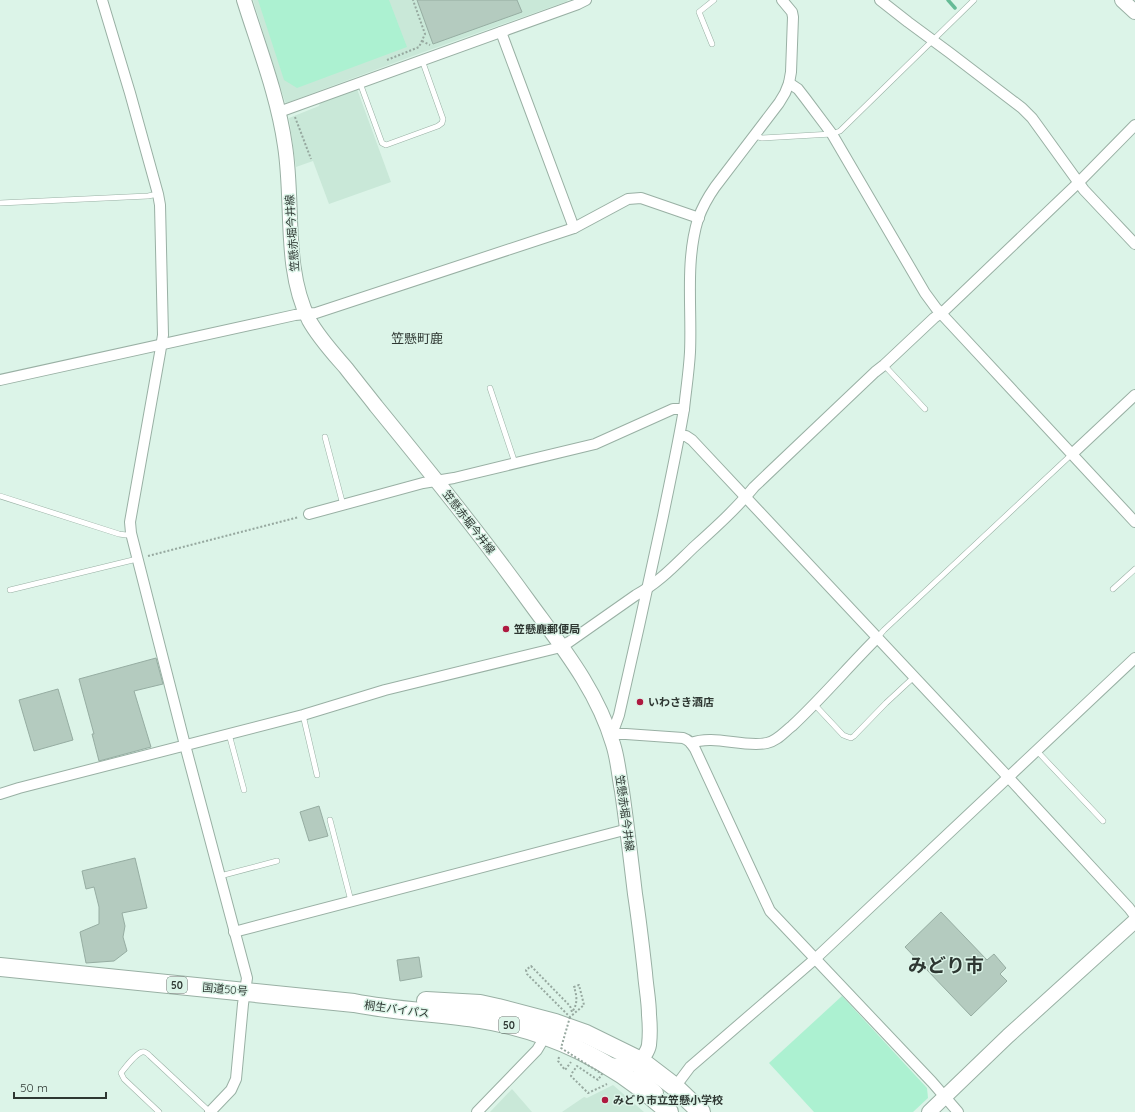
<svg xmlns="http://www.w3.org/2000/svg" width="1135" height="1112" font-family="Quicksand,'Noto Sans JP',sans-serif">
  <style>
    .built { fill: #c9e8d8 }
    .green { fill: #acf1d1 }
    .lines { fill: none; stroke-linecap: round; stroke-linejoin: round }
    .stream { stroke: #66bb96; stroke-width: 3.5 }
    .building { fill: #b4cbbf; stroke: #96ada2 }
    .lane-casing { stroke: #99b0a4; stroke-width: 6 }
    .street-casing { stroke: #99b0a4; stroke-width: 12 }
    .secondary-casing { stroke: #99b0a4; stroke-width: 16 }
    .highway-casing { stroke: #99b0a4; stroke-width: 20 }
    .path { stroke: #96a89f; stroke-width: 2; stroke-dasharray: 2 2; stroke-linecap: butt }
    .lane { stroke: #fff; stroke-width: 5 }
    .street { stroke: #fff; stroke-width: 10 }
    .secondary { stroke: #fff; stroke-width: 14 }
    .highway { stroke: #fff; stroke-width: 18 }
    .path-bridge { stroke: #96a89f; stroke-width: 2; stroke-dasharray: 2 2; stroke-linecap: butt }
    .poi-dot { fill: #ae1940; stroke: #dcf4e8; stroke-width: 1.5 }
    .labels { text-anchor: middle; stroke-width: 3; stroke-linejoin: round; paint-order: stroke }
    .shield { fill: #dcf4e8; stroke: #627069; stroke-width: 1 }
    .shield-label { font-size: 10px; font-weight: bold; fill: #2e3732 }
    .street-label { font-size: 11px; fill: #2e3732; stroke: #dcf4e8 }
    .poi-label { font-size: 11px; font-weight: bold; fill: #2e3732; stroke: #dcf4e8; text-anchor: start }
    .quarter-label { font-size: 13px; fill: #2e3732; stroke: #dcf4e8 }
    .town-label { font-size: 19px; font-weight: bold; fill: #2e3732; stroke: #dcf4e8 }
  </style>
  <rect width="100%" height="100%" fill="#dcf4e8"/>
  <!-- built -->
  <g class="built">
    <path d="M253 0H567L568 1 421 53 286 103 285 102Z"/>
    <path d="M357 89 391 182 329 204 313 161 296 167 289 118 319 106 320 103Z"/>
    <path d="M613 1085 644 1112H562L584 1097 587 1098Z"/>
    <path d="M512 1089 532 1112H490Z"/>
  </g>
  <!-- green -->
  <g class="green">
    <path d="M258 0H389L407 47 297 88 284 80Z"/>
    <path d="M842 996 927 1088 928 1098 913 1112H814L769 1063Z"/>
  </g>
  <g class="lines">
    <!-- stream -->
    <path class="stream" d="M948 0 955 8"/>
  </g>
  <!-- building -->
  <g class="building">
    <path d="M417 0H517L522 12 433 44Z"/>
    <path d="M156 658 163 684 134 691 151 747 99 761 92 734H94L79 679Z"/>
    <path d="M58 689 73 740 34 751 19 700Z"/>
    <path d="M319 806 328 836 309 841 300 812Z"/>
    <path d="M135 858 147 908 122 913 125 926 123 937 127 951 114 961 86 963 80 932 99 924V907L94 887 86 889 82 871Z"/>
    <path d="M941 912 987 960 994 954 1006 968 1000 974 1007 981 971 1016 905 947Z"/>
    <path d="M419 957 422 977 400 981 397 960Z"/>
  </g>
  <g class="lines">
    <!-- lane casing -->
    <g class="lane-casing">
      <g id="lane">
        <path d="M712 44 699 12 714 0"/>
        <path d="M360 83 382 143 386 145 438 126 442 123 443 119 422 60"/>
        <path d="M755 136 762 138 832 134 840 131 974 0"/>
        <path d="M0 203 148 196 158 194"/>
        <path d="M884 365 925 409"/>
        <path d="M490 388 515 463"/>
        <path d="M325 437 343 505"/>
        <path d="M0 496 119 534 126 535 131 533"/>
        <path d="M1113 589 1135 569"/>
        <path d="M10 590 137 559"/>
        <path d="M877 638 884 630 1072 454"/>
        <path d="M814 704 843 735 848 737 851 738 854 736 886 703 914 677"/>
        <path d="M303 715 317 775"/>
        <path d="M229 734 244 790"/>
        <path d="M1037 751 1103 821"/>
        <path d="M330 820 351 901"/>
        <path d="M220 876 277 861"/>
        <path d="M159 1112 124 1079 121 1073C125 1068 135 1054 142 1052 145 1051 148 1054 150 1056L210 1112"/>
      </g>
    </g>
    <!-- street casing -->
    <g class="street-casing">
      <g id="street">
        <path d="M102 0 130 93 158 194 160 205 163 335 160 353 130 522 131 533 185 745 247 978 243 1004 236 1079 231 1090 210 1112"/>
        <path d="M880 0 908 22 950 53 1022 108 1032 118 1084 190 1135 244"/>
        <path d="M501 32 574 228"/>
        <path d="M789 83 798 89 805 98 832 134 925 293 936 308 1135 522"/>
        <path d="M279 112 578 4 586 0"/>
        <path d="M0 380 295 315 316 313 574 228 628 199 641 198 699 218"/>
        <path d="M680 436H686L692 440 1009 778 1129 908 1135 916"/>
        <path d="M1072 454 1135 395"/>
        <path d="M309 514 423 483 454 478 595 444 673 409H684"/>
        <path d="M610 734 615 726 619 715C634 649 649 582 663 516 670 481 678 445 684 409 686 390 689 371 690 352 692 308 685 262 698 219 702 208 708 197 715 187L779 103 785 93 789 83 791 72 793 17 792 12 782 0"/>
        <path d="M610 734H626L683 738C689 740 691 743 695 749L770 911 932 1082 958 1112"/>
        <path d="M691 743C714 734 743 748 767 743 777 741 784 732 792 726 822 698 848 667 877 638"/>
        <path d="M0 794 19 788 303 715 385 690 557 648 569 642 636 595C659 583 677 563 695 546 716 527 737 508 754 487L875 372 884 365 934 318 945 310 1078 183 1135 125"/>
        <path d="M234 932 628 829"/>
        <path d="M675 1087 690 1067 815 959 1135 658"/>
        <path d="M477 1112 537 1050 546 1035"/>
      </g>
    </g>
    <!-- secondary casing -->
    <g class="secondary-casing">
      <g id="secondary">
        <path d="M244 0C259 48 278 96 285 146 294 203 283 268 309 320 319 338 333 353 346 368 356 381 366 393 376 406 429 471 481 535 530 603 562 647 597 690 613 744 618 759 619 776 622 791 627 826 631 860 635 894 639 920 642 946 645 973 646 987 649 1001 649 1015 650 1025 650 1036 649 1045 648 1052 643 1056 641 1062 637 1075 647 1085 656 1093"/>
        <path d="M1122 0 1135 12"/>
        <path d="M609 1065C621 1067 630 1067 641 1061"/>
        <path d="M929 1112 1008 1036 1135 921"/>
      </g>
    </g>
    <!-- highway casing -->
    <g class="highway-casing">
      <g id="highway">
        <path d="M0 967 354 1003C394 1011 434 1012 475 1018 548 1029 615 1061 669 1112"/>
        <path d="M426 1001 480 1004 498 1008 555 1023 586 1034 641 1061 675 1087 701 1112"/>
      </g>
    </g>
    <!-- path -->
    <g class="path">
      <path d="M422 41 430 45"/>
      <path d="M387 60 419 47 425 34 413 0"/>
      <path d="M295 117 311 159"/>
      <path d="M148 556 299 517"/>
      <path d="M531 966 570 1006 572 1012C578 1004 577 996 574 987L579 985 584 1005 570 1017 527 974 526 970Z"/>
      <path d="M559 1057 558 1061 565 1070 571 1062"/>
      <path d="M582 1087 588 1093 601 1087 607 1084"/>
    </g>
    <!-- lane -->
    <use href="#lane" class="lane"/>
    <!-- street -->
    <use href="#street" class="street"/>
    <!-- secondary -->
    <use href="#secondary" class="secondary"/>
    <!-- highway -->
    <use href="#highway" class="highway"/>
    <!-- path-bridge -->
    <path class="path-bridge" d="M570 1017 561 1048 602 1074 598 1080 577 1066 572 1073 571 1076 582 1087"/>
  </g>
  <!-- markers -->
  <g class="poi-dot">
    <circle cx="506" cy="629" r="4"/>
    <circle cx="640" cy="702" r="4"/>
    <circle cx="605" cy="1100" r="4"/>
  </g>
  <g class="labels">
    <!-- shield labels -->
    <g class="shield">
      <rect x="167" y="977" width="20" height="16" rx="3"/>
      <rect x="499" y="1017" width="20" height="16" rx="3"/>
    </g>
    <g class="shield-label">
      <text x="177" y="989">50</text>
      <text x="509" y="1029">50</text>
    </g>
    <!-- street labels -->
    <g class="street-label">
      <text transform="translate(292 233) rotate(-94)" y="4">笠懸赤堀今井線</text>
      <text transform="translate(469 522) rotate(52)" y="4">笠懸赤堀今井線</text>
      <text transform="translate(625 813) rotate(82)" y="4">笠懸赤堀今井線</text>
      <text transform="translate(225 989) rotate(5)" y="4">国道50号</text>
      <text transform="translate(397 1009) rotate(8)" y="4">桐生バイパス</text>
    </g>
    <!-- poi labels -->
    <g class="poi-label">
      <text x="514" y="633">笠懸鹿郵便局</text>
      <text x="648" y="706">いわさき酒店</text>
      <text x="613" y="1104">みどり市立笠懸小学校</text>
    </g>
    <!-- quarter labels -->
    <g class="quarter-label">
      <text x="417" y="343">笠懸町鹿</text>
    </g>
    <!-- town labels -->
    <g class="town-label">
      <text x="946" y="972">みどり市</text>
    </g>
  </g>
  <!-- scale -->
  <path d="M14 1092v6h92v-6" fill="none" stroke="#2e3732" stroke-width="2"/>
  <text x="20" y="1092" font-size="12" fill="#2e3732" stroke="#dcf4e8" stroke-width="3" paint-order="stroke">50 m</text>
</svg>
